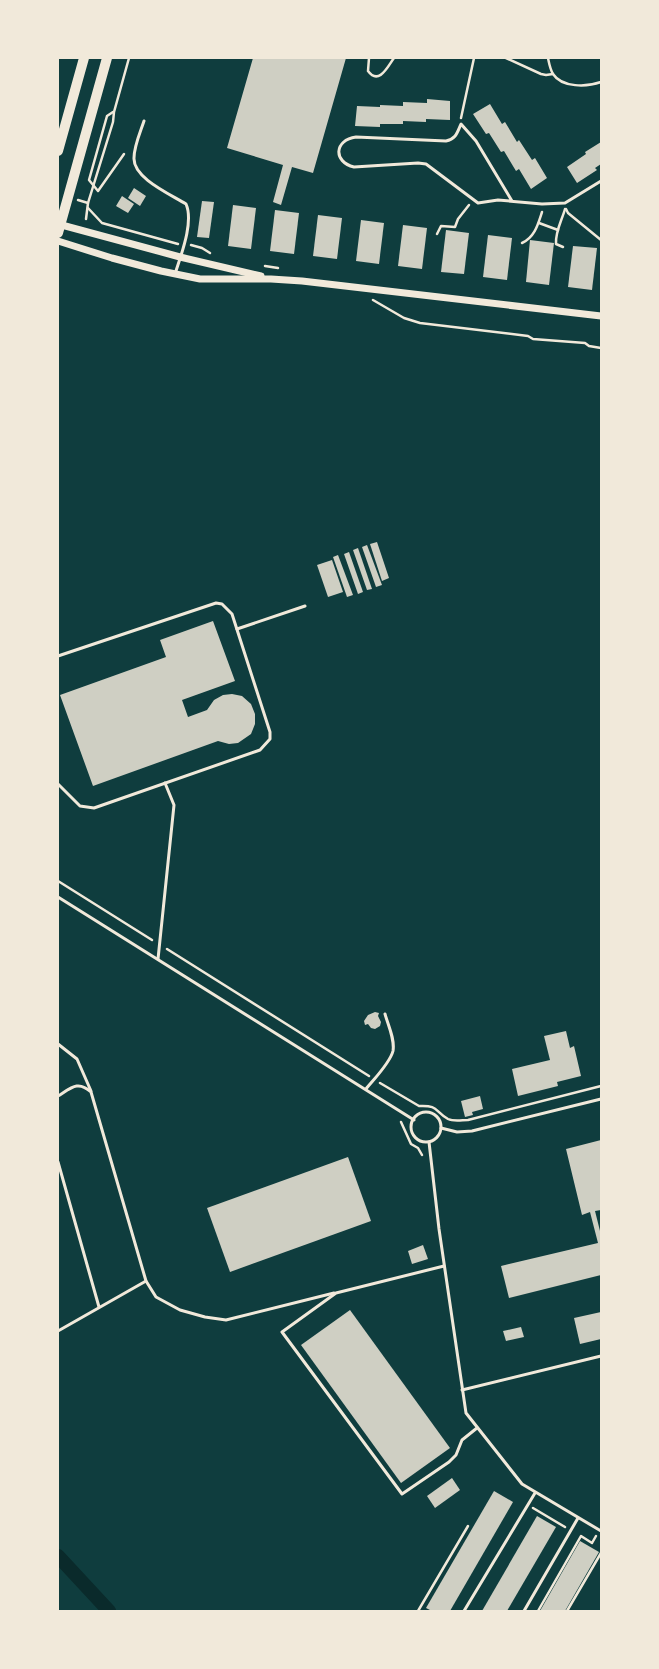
<svg xmlns="http://www.w3.org/2000/svg" width="659" height="1669" font-family="'Titillium Web',sans-serif">
  <style>
    .lines { fill: none; stroke-linecap: round; stroke-linejoin: round }
    .canal { stroke: #0a2a2b; stroke-width: 14 }
    .building { fill: #cfcfc3 }
    .path { stroke: #f1e9da; stroke-width: 2.5 }
    .service { stroke: #f1e9da; stroke-width: 3 }
    .tertiary { stroke: #f1e9da; stroke-width: 7 }
    .primary { stroke: #f1e9da; stroke-width: 10 }
  </style>
  <rect width="100%" height="100%" fill="#0f3d3e"/>
  <g class="lines">
    <!-- canal -->
    <path class="canal" d="M58 1556 109 1611"/>
  </g>
  <!-- building -->
  <g class="building">
    <path d="M253 58H346L313 173 292 167 281 205 273 202 283 165 227 148Z"/>
    <path d="M427 99 450 101V120L426 119V122L403 121V124H380V127L355 126 357 106 380 107V105L403 106V102L427 103Z"/>
    <path d="M490 104 502 124 505 122 517 142 519 140 532 160 535 158 547 178 531 189 519 169 516 171 504 151 501 152 489 133 486 134 473 114Z"/>
    <path d="M601 142V164L595 168 597 170 577 183 567 167 586 154 585 152Z"/>
    <path d="M134 188 146 196 140 206 128 198Z"/>
    <path d="M122 196 134 204 128 213 116 206Z"/>
    <path d="M202 201 214 202 209 238 197 237Z"/>
    <path d="M233 205 256 208 251 249 228 246Z"/>
    <path d="M275 210 299 213 294 254 270 251Z"/>
    <path d="M318 215 342 218 337 259 313 256Z"/>
    <path d="M361 220 384 223 379 264 356 261Z"/>
    <path d="M403 225 427 228 422 269 398 266Z"/>
    <path d="M446 230 469 233 464 274 441 272Z"/>
    <path d="M488 235 512 238 507 280 483 277Z"/>
    <path d="M530 240 554 243 549 285 526 282Z"/>
    <path d="M573 246 597 248 592 290 568 287Z"/>
    <path d="M377 542 389 578 382 581 370 544Z"/>
    <path d="M367 545 382 585 376 587 362 547Z"/>
    <path d="M358 548 372 589 367 590 353 550Z"/>
    <path d="M349 552 363 592 358 594 344 554Z"/>
    <path d="M338 555 353 595 347 597 333 557Z"/>
    <path d="M332 560 343 592 328 597 317 565Z"/>
    <path d="M213 621 235 681 182 700 188 717 207 710 214 700 223 695 232 694 242 696 251 704 255 714V724L251 734 238 743 229 744 218 741 93 786 60 695 166 657 160 640Z"/>
    <path d="M375 1012 379 1013 378 1016 381 1022 380 1026 375 1029 371 1028 368 1024 365 1025 364 1021 368 1015Z"/>
    <path d="M566 1031 570 1048 574 1046 581 1076 557 1082 558 1086 518 1096 512 1069 550 1060 544 1036Z"/>
    <path d="M480 1096 483 1109 472 1112 473 1115 465 1117 461 1101Z"/>
    <path d="M601 1140V1210L595 1211 601 1235V1275L509 1298 501 1266 598 1243 590 1212 582 1215 566 1149Z"/>
    <path d="M348 1157 371 1221 230 1272 207 1208Z"/>
    <path d="M423 1245 428 1259 412 1264 408 1251Z"/>
    <path d="M350 1310 450 1448 401 1483 301 1345Z"/>
    <path d="M601 1312V1339L580 1344 574 1318Z"/>
    <path d="M521 1327 524 1337 506 1341 503 1331Z"/>
    <path d="M452 1478 460 1490 435 1508 427 1496Z"/>
    <path d="M494 1491 513 1502 450 1611H432L426 1608Z"/>
    <path d="M537 1516 556 1527 507 1611H482Z"/>
    <path d="M580 1541 599 1552 565 1611H540Z"/>
  </g>
  <g class="lines">
    <!-- path -->
    <g class="path">
      <path d="M369 58 368 71C379 86 388 66 394 58"/>
      <path d="M506 58 541 74 546 75 553 74"/>
      <path d="M548 58C549 63 550 69 553 74 562 88 587 87 601 82"/>
      <path d="M113 112 107 116 89 180 98 191 124 154"/>
      <path d="M461 118 474 58"/>
      <path d="M78 200 88 203"/>
      <path d="M88 208 102 223 178 244"/>
      <path d="M566 209 568 213 601 240"/>
      <path d="M86 219 88 203 113 122 114 112 129 58"/>
      <path d="M539 223 558 230"/>
      <path d="M437 234 441 226 455 227 458 219 469 205"/>
      <path d="M522 243C535 237 538 224 542 212"/>
      <path d="M191 245 202 248 210 253"/>
      <path d="M563 247 556 244C555 232 562 220 565 209"/>
      <path d="M265 266 278 268"/>
      <path d="M373 300 404 318 420 323 528 336 533 339 585 343 589 346 601 348"/>
      <path d="M58 881 152 940"/>
      <path d="M167 949 369 1076"/>
      <path d="M380 1083 419 1106C439 1105 434 1111 448 1119 454 1122 462 1120 468 1120L601 1086"/>
      <path d="M401 1122 411 1144 418 1148 422 1155"/>
      <path d="M533 1508 565 1527"/>
      <path d="M418 1611 468 1526"/>
      <path d="M538 1611 581 1536 592 1543 596 1536"/>
      <path d="M567 1611 601 1553"/>
    </g>
    <!-- service -->
    <g class="service">
      <path d="M144 121C140 133 134 146 134 158 133 178 170 194 186 204 194 222 181 255 175 274"/>
      <path d="M512 201 476 141 461 124C457 133 456 139 446 141L356 137C334 140 333 162 354 167L418 163 426 164 478 203 498 200 542 204 565 203 601 181"/>
      <path d="M237 629 305 606"/>
      <path d="M58 656 216 603 222 604 232 614 270 732V739L260 750 94 808 80 806 58 784"/>
      <path d="M58 897 414 1120"/>
      <path d="M158 959 174 805 165 783"/>
      <path d="M58 1044 77 1059 91 1091"/>
      <path d="M366 1089C374 1079 390 1063 393 1051 395 1039 388 1025 385 1014"/>
      <path d="M58 1096C71 1088 78 1080 91 1092L146 1281 156 1297 180 1310 205 1317 226 1320 334 1293"/>
      <circle cx="426" cy="1127" r="15"/>
      <path d="M441 1128 457 1132 472 1131 601 1099"/>
      <path d="M429 1142 439 1229 466 1413 522 1484 601 1531"/>
      <path d="M58 1162 99 1307"/>
      <path d="M444 1266 336 1293 282 1332 402 1494 449 1462 456 1455 462 1440 477 1428"/>
      <path d="M58 1331 146 1281"/>
      <path d="M462 1390 601 1356"/>
      <path d="M464 1611 535 1493"/>
      <path d="M524 1611 578 1518"/>
    </g>
    <!-- tertiary -->
    <g class="tertiary">
      <path d="M58 224 180 257 261 276"/>
      <path d="M58 241 112 258 161 271 200 279H271L302 281 601 316"/>
    </g>
    <!-- primary -->
    <g class="primary">
      <path d="M58 151 84 58"/>
      <path d="M58 233 107 58"/>
    </g>
  </g>
  <!-- border -->
  <rect width="659" height="1669" fill="none" stroke="#f1e9da" stroke-width="118"/>
</svg>
